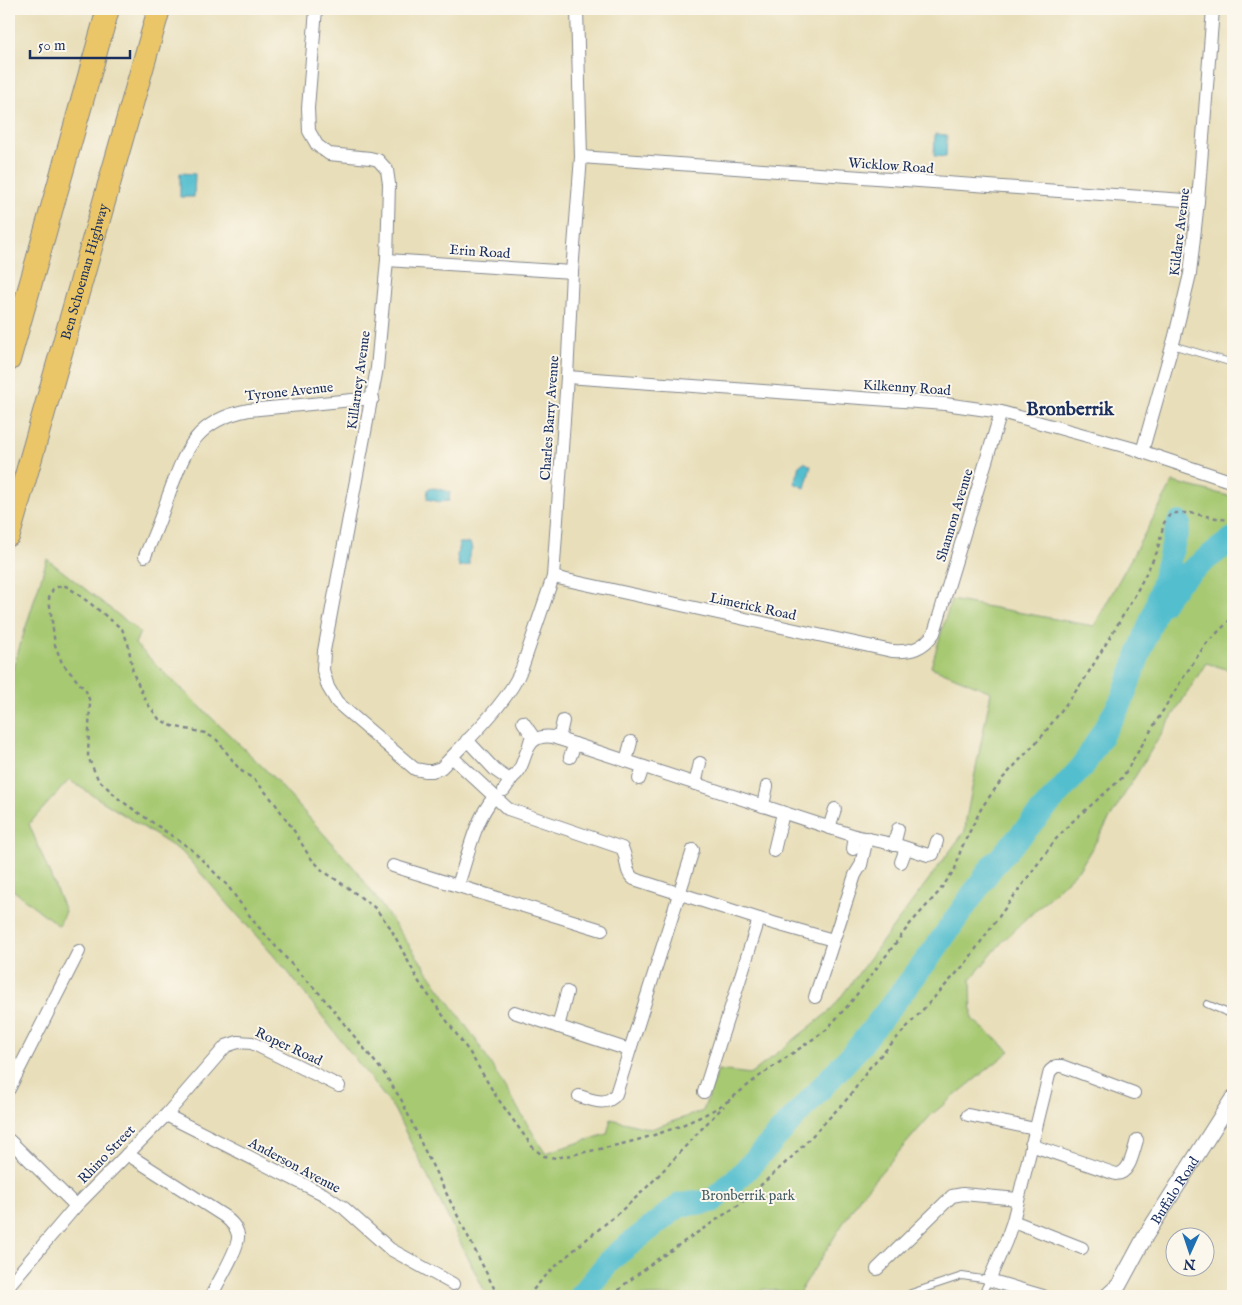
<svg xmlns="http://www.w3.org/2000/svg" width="1242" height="1305" font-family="'IM FELL English',serif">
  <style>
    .green { fill: #a7c972; stroke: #617c68 }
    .water { fill: #53bece; stroke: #377696 }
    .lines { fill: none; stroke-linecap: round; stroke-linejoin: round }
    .river { stroke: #53bece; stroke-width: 24 }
    .service-casing { stroke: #82868c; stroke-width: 8 }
    .minor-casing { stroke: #82868c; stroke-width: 14 }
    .tertiary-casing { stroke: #82868c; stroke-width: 17 }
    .motorway-casing { stroke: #82868c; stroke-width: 24 }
    .path { stroke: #82868c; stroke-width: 2.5; stroke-dasharray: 4 4; stroke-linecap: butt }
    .service { stroke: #fff; stroke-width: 6 }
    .minor { stroke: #fff; stroke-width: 12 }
    .tertiary { stroke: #fff; stroke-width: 15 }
    .motorway { stroke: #ebc669; stroke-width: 22 }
    .labels { text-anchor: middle; stroke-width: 4; stroke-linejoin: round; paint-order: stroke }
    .street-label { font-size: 14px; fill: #1b2f5e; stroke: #fbf7ec }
    .park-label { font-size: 14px; fill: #455d64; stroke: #fbf7ec }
    .district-label { font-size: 19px; font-weight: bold; fill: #1b2f5e; stroke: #fbf7ec }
  </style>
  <rect width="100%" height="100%" fill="#fbf7ec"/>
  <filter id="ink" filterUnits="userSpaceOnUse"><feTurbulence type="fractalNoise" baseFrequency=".02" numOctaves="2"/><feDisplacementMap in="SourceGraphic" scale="10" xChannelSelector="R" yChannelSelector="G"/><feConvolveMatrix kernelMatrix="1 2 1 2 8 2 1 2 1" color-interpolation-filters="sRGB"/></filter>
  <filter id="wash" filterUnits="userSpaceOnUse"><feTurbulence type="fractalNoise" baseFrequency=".0096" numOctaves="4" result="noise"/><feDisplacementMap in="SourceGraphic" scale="20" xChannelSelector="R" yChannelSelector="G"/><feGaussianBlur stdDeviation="1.12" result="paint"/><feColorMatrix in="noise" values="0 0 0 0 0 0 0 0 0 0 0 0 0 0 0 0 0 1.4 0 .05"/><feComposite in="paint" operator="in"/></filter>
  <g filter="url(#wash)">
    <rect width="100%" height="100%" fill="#e8deb9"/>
    <!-- green -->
    <path class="green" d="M1173 482 1233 497V671L1206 663 1153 747 1080 868 1003 941 971 979 972 1019 1010 1051 931 1115 861 1195 799 1293 763 1289 759 1296H487L394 1109 288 972 182 852 69 780 29 824 65 911 59 926 9 887V681L47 559 140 632 135 644 270 774 357 871 476 1040 545 1153 607 1134 611 1119 651 1129 703 1111 718 1070 751 1074 831 1010 965 831 966 819 991 692 931 667 951 600 1094 626Z"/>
    <!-- water -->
    <g class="water">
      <path d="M935 134 947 135 946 157 934 156Z"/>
      <path d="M180 173 195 174 194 197H180Z"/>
      <path d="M804 462 811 466 805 488 794 483 799 471 798 467Z"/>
      <path d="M434 488 450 492 449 501 440 502 427 499 428 489Z"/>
      <path d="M459 543H470L472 549 469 555V565L459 567 457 556Z"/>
    </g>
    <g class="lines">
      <!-- river -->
      <g class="river">
        <path d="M1161 604 1179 581 1210 556 1233 539"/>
        <path d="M581 1296 612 1258 680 1205 712 1201 741 1175 858 1048 930 956 992 867 1083 766 1121 702 1155 611 1179 523"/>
      </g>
    </g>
  </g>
  <g filter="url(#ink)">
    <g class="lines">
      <!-- service casing -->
      <g class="service-casing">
        <g id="service">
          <path d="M1172 345 1233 363"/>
          <path d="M1207 1004 1233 1015"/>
          <path d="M906 1296 911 1293 962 1276 989 1280 981 1296"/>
        </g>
      </g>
      <!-- minor casing -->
      <g class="minor-casing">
        <g id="minor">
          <path d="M316 9 308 108 309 131 317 145 329 154 370 158 378 160 387 170 389 184 387 260 377 368 324 651 323 670 328 687 337 702 347 711 415 769 426 771H432L441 768 446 763C471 736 509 701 522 668L553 577 567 377 572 272 581 157 577 9"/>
          <path d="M581 157 1198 201"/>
          <path d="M387 260 572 272"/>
          <path d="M567 377 945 404 1001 412 1131 448 1233 482"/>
          <path d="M1142 452 1175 336 1190 274 1198 201 1213 9"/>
          <path d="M145 556C154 535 162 515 169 494 186 448 196 420 249 410L373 398"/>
          <path d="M553 577 892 651C911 652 923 649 934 633L1001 412"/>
          <path d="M523 722 532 735 529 745"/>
          <path d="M559 739 563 721"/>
          <path d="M467 740 495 770 508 779C531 773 517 732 553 737L855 836 897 845 928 855 933 854 937 841"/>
          <path d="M452 757 508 809 622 848C628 858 624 872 634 879L759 919 833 940"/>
          <path d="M570 757 575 744"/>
          <path d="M626 761 631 742"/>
          <path d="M639 779 643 767"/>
          <path d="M695 784 700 763"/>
          <path d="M504 790 513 777"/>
          <path d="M763 806 767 786"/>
          <path d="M829 828 835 809"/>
          <path d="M894 845 898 829"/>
          <path d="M853 849 855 836"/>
          <path d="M774 851 783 813"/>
          <path d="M901 862 906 849"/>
          <path d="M393 866 602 930"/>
          <path d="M458 885C468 856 474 821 494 797"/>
          <path d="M815 997 855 875 861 865 867 838"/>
          <path d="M514 1012 629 1050"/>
          <path d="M558 1027 567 992"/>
          <path d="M9 1089 79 951"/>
          <path d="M704 1092 759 919"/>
          <path d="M579 1096C593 1100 606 1107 616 1094L693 850"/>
          <path d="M166 1115 323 1194 344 1208 390 1249 453 1284"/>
          <path d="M968 1115 1035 1129"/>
          <path d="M9 1140 76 1206"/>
          <path d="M1031 1145 1116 1174C1130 1174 1133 1152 1137 1140"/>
          <path d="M127 1154 224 1216C230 1221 237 1227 238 1235 240 1247 217 1284 211 1296"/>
          <path d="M1013 1221 1082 1248"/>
          <path d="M877 1269 952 1196 963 1194 1018 1199"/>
          <path d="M9 1285 76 1206 166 1115 226 1046 238 1042 252 1043 339 1086"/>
          <path d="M1043 1296 989 1280 1006 1241 1013 1221 1050 1071 1056 1066H1062L1134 1093"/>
        </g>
      </g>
      <!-- tertiary casing -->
      <g class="tertiary-casing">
        <g id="tertiary">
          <path id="s1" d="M1107 1296 1119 1285 1146 1235 1233 1098"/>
        </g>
      </g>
      <!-- motorway casing -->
      <g class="motorway-casing">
        <g id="motorway">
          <path d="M9 360 108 9"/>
          <path id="s2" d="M9 535 159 9"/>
        </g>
      </g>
      <!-- path -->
      <g class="path">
        <path d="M727 1102 757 1078 826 1030 851 1002 910 924 938 893 955 869 961 849 982 807 1003 778 1043 735 1084 680 1133 599 1157 552 1164 523 1168 517 1173 513H1190L1233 521"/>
        <path d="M498 1296 422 1145 402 1101 384 1073 320 994 294 967 255 923 227 885 191 849 120 800 98 779 88 757 90 702 86 691 62 663 55 645 49 598 53 589 62 585 68 587 91 604 122 629 128 643 133 673 147 703 159 719 172 726 205 733 217 740 240 770 255 780 274 802 293 829 309 856 323 871 347 887 375 908 390 927 419 982 470 1053 496 1096 534 1149 544 1156 556 1158C615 1146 677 1135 728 1101"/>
        <path d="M528 1296C560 1256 604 1228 642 1192 670 1165 695 1134 724 1106"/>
        <path d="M613 1296 625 1284 655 1261 740 1204 793 1156 850 1096 870 1067 965 964 992 926 1056 839 1072 822 1122 778 1181 681 1205 645 1233 617"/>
      </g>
      <!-- service -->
      <use href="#service" class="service"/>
      <!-- minor -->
      <use href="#minor" class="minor"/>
      <!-- tertiary -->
      <use href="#tertiary" class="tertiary"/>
      <!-- motorway -->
      <use href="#motorway" class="motorway"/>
    </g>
  </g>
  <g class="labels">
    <!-- street labels -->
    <g class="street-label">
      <text transform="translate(891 165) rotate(4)" y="5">Wicklow Road</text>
      <text transform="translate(1179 232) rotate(-83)" y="5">Kildare Avenue</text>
      <text transform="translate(480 251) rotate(4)" y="5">Erin Road</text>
      <text dy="5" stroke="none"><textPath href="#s2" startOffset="274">Ben Schoeman Highway</textPath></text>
      <text transform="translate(358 380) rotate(-82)" y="5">Killarney Avenue</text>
      <text transform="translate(907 387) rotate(4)" y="5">Kilkenny Road</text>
      <text transform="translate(289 391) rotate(-6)" y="5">Tyrone Avenue</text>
      <text transform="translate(549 418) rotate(-86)" y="5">Charles Barry Avenue</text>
      <text transform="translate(954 515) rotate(-73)" y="5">Shannon Avenue</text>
      <text transform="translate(753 606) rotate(12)" y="5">Limerick Road</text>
      <text transform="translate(289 1046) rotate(25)" y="5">Roper Road</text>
      <text transform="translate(106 1154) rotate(-46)" y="5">Rhino Street</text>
      <text transform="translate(295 1165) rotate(28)" y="5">Anderson Avenue</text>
      <text dy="5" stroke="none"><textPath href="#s1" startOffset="126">Buffalo Road</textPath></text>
    </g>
    <!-- park labels -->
    <g class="park-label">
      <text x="748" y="1200">Bronberrik park</text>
    </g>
    <!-- district labels -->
    <g class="district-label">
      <text x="1070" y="415">Bronberrik</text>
    </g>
  </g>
  <!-- margin -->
  <rect width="1242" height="1305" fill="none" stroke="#fbf7ec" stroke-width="30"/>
  <!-- north arrow -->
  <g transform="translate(1190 1252) rotate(183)"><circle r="24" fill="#fbf7ec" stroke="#a1a7b3"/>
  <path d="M0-4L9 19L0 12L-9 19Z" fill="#1f6fb2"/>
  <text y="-8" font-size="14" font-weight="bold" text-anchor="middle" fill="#1b2f5e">N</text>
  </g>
  <!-- scale -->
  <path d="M30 50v8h100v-8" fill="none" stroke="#1b2f5e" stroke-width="2.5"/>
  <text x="38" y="50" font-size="15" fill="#1b2f5e" stroke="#fbf7ec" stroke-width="4" paint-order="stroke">50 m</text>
</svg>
